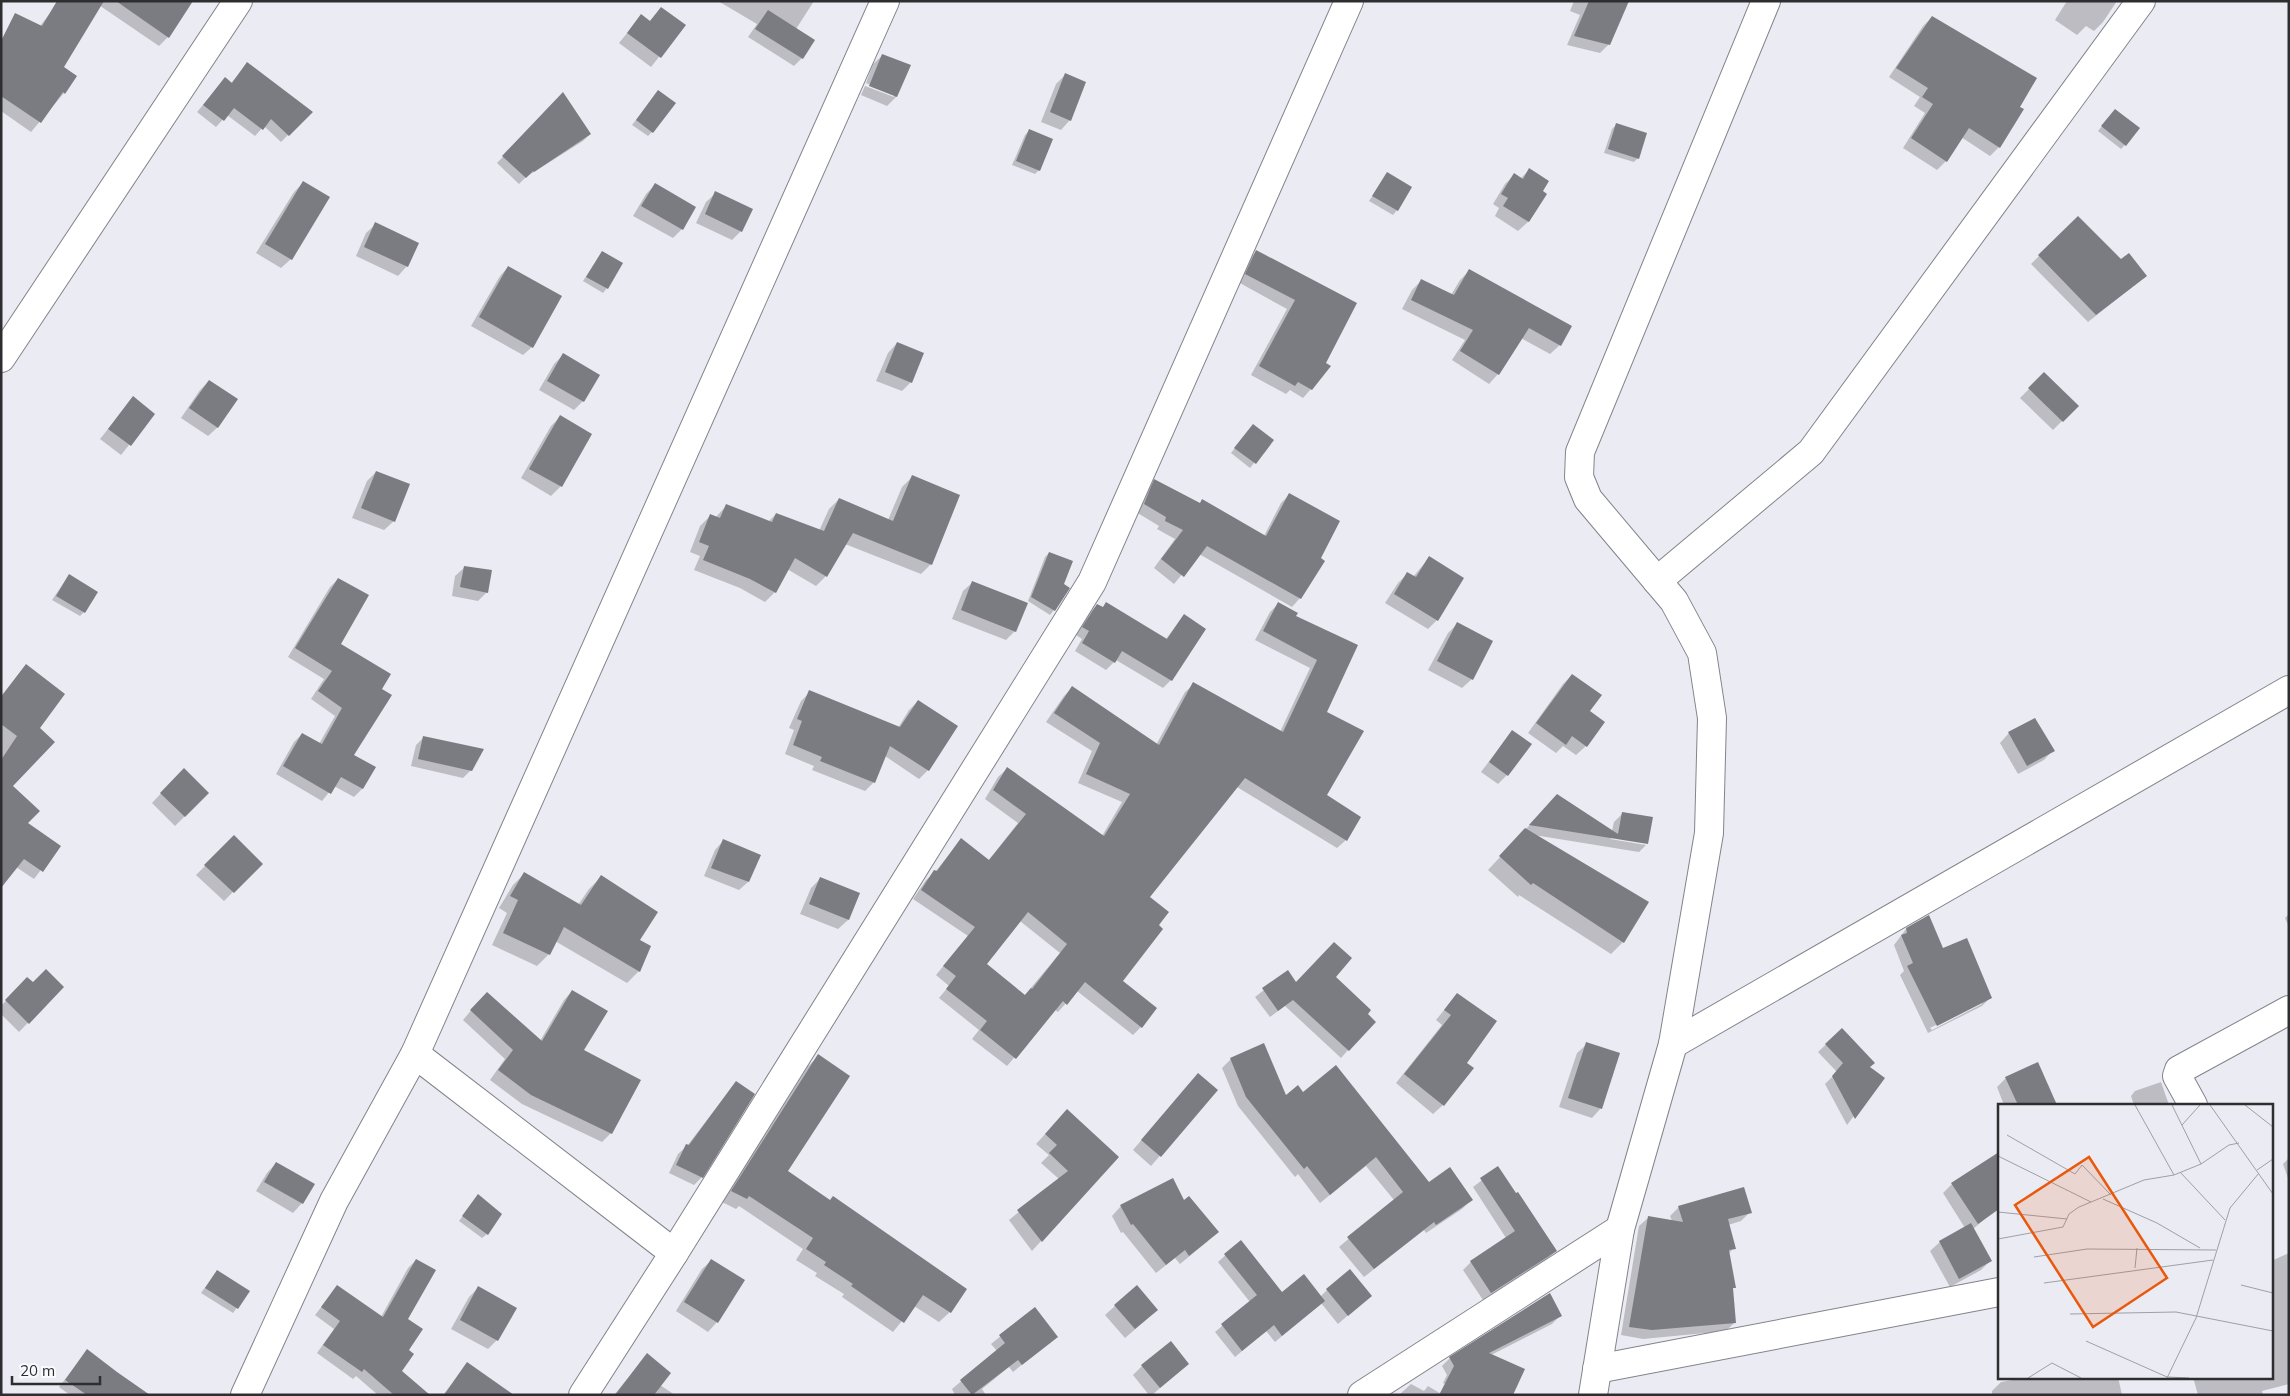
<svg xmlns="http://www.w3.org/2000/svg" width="2290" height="1396" font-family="Mulish,sans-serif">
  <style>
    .shadow { fill: #0003; fill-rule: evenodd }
    .building { fill: #7b7b82; fill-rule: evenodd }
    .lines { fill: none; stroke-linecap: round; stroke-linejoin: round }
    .street-casing { stroke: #83848b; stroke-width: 30 }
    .street { stroke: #fff; stroke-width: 28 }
    .inset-road { fill: none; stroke: #9f9fa5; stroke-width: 1 }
    .view { fill: #e8590c; fill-opacity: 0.15; stroke: #e8590c; stroke-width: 2.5 }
    .inset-edge { fill: none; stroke: #2e2e31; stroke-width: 2.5 }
  </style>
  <rect width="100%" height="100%" fill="#ebebf3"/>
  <!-- shadow -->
  <g class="shadow">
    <path d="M93 1H191L168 37 159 46Z"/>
    <path d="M718 1H814L796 29 802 58 794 66 748 37 757 24Z"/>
    <path d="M1574 1H1628L1609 44 1600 53 1567 45 1580 15 1570 11Z"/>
    <path d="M2067 1H2117L2103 22 2094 31 2086 26 2077 35 2055 20Z"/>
    <path d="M54 8 64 93 31 132 1 111V40L11 26H40Z"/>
    <path d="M661 9 684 25 651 67 619 43 641 16 649 22Z"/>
    <path d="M1932 17 2019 107 1999 147 1990 156 1961 137 1946 161 1937 170 1903 148 1925 113 1914 106 1920 97 1889 77 1923 26Z"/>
    <path d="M883 55 909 66 896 97 887 106 861 95 865 86 894 97V95L866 83 873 64Z"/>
    <path d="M247 64 311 112 281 142 264 126 255 136 227 115 216 127 197 112 225 79 231 83Z"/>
    <path d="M1065 75 1070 120 1061 130 1041 122 1056 84Z"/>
    <path d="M658 92 652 132 648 136 632 125Z"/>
    <path d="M563 94 590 134 583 141 526 177 519 184 497 163Z"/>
    <path d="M2111 115 2125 145 2121 149 2098 131Z"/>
    <path d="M1616 125 1638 158 1634 162 1604 153 1612 129Z"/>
    <path d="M1029 131 1039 170 1035 174 1012 165 1025 135Z"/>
    <path d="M1529 170 1541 192 1545 194 1528 222 1518 231 1495 216 1499 208 1493 204 1505 184 1514 175 1520 179Z"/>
    <path d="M1387 174 1397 210 1393 215 1369 201Z"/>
    <path d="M303 183 291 259 281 268 256 253 294 192Z"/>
    <path d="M655 185 682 229 673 238 633 216 646 194Z"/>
    <path d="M716 193 741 231 732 240 696 223 706 202Z"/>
    <path d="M2078 217 2121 261 2146 276 2088 322 2031 264Z"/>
    <path d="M376 224 417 244 407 266 398 276 356 256 366 233Z"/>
    <path d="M602 252 607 288 603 293 583 281Z"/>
    <path d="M1256 252 1355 304 1311 389 1303 398 1290 390 1286 394 1251 375 1287 309 1238 282 1248 260Z"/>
    <path d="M508 267 532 347 523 355 471 326 500 276Z"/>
    <path d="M1469 271 1560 345 1550 354 1521 338 1498 374 1489 384 1452 360 1465 340 1402 309 1412 290 1421 281 1451 295 1460 280Z"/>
    <path d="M897 343 911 382 902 391 876 381 888 353Z"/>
    <path d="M563 355 583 401 574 410 539 390 554 364Z"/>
    <path d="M2044 374 2077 406 2053 430 2020 398Z"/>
    <path d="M209 381 218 427 208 436 181 418 200 390Z"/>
    <path d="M133 398 154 414 121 455 100 439Z"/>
    <path d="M560 417 591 434 561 486 551 496 521 478 551 426Z"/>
    <path d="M1253 425 1273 440 1250 468 1231 453Z"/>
    <path d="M376 472 394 521 384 530 352 518 367 481Z"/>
    <path d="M912 477 931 564 921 574 845 544 826 576 816 586 787 569 775 592 765 602 740 588 694 570 700 556 690 552 700 526 710 516 715 518 726 506 768 522 776 514 819 531 829 509 839 499 888 520 902 487Z"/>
    <path d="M1155 481 1264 536 1281 503 1289 495 1300 598 1292 607 1199 554 1174 584 1154 568 1175 539 1157 529 1159 526 1136 512 1146 489Z"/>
    <path d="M1049 553 1054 610 1050 615 1028 601 1045 557Z"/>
    <path d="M1429 558 1437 620 1428 629 1385 603 1398 583 1407 574 1413 577Z"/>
    <path d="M465 567 487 592 478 601 452 596 455 576Z"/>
    <path d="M69 575 84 612 80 616 52 600Z"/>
    <path d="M338 579 340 645 380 690 353 755 374 767 362 789 354 797 334 786 322 801 276 774 294 742 302 734 319 744 335 716 311 699 324 679 288 657 330 587Z"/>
    <path d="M973 582 1015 631 1006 640 952 619 963 591Z"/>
    <path d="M1106 604 1166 639 1184 615 1171 680 1163 688 1116 660 1106 670 1075 651 1082 639 1076 635 1089 613 1097 605 1102 608Z"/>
    <path d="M1278 604 1295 617 1357 645 1325 712V796L1346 840 1337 848 1237 787 1148 897 1121 981 1141 1027 1133 1035 1077 991 1058 1012 1055 1010 1007 1066 972 1039 979 1030 939 998 949 986 936 975 968 936 913 899 926 880 935 872 961 840 988 861 1018 823 985 799 998 777 1007 769 1102 836 1122 802 1078 783 1092 751 1046 722 1064 696 1072 688 1156 745 1185 692 1194 684 1280 732 1310 668 1255 640 1270 612ZM1020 921 1060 953 1024 996 985 965Z"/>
    <path d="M1457 624 1472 679 1462 688 1428 670 1448 633Z"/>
    <path d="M26 665 38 728 11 786 26 823 59 846 34 879 16 867 1 886V696Z"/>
    <path d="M1572 675 1588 711 1586 746 1576 755 1563 746 1556 753 1528 733 1563 684Z"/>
    <path d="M810 692 898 728 909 710 918 701 928 770 919 779 885 756 874 782 865 791 812 770 814 766 785 754 794 730 789 728 801 701Z"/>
    <path d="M1512 731 1507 775 1498 784 1481 772Z"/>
    <path d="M2009 733 2053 750 2044 760 2018 774 2000 743Z"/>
    <path d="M423 738 471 770 463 778 411 766 416 745Z"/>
    <path d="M184 769 208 793 175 826 152 803Z"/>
    <path d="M1549 804 1612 831 1614 822 1622 814 1651 818 1610 839 1646 845 1639 852 1534 835 1623 942 1611 954 1519 895 1518 897 1488 870Z"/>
    <path d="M234 837 261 864 224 901 196 875Z"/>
    <path d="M723 841 748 882 739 890 704 876 715 850Z"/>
    <path d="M525 873 578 905 589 889 601 877 638 940 639 971 627 983 555 941 549 954 537 966 492 945 507 913 499 908 513 885Z"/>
    <path d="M820 879 858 894 848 920 838 929 800 914 811 888Z"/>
    <path d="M2289 914V927L2285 918Z"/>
    <path d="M1906 929 1942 950 1990 998 1982 1006 1928 1033 1900 975 1904 971 1894 945ZM1982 1002V1004L1932 1030 1930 1028Z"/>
    <path d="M1287 972 1296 983 1334 977 1348 1050 1341 1058 1285 1006 1270 1017 1255 997Z"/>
    <path d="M27 979 33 984 62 988 19 1032 1 1014V1006Z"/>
    <path d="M572 991 583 1051 611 1133 602 1142 522 1104 490 1080 505 1059 463 1020 478 1002 540 1041 564 1000Z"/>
    <path d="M1457 994 1465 1063 1443 1105 1433 1114 1396 1083 1442 1025 1436 1020Z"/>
    <path d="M1841 1030 1869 1067 1883 1078 1847 1125 1825 1084 1837 1072 1818 1052Z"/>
    <path d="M1587 1044 1601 1108 1592 1118 1559 1107 1577 1053Z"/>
    <path d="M819 1056 786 1172 965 1289 950 1312 939 1322 914 1306 893 1332 842 1297 844 1294 815 1276 817 1273 796 1260 803 1249 739 1206 736 1209 722 1202 808 1066Z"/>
    <path d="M1231 1059 1285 1097 1303 1093 1429 1183 1471 1200 1462 1209 1426 1233 1424 1230 1364 1277 1339 1247 1394 1200 1366 1166 1320 1203 1298 1174 1295 1177 1238 1106 1222 1068Z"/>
    <path d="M2006 1078 2052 1105H2004L1997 1087Z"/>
    <path d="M736 1082 702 1177 694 1185 669 1173 678 1154 687 1146Z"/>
    <path d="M2161 1082 2169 1105H2134L2131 1096 2135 1091Z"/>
    <path d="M1189 1084 1217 1090 1151 1166 1133 1150Z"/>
    <path d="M1058 1120 1117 1157 1032 1251 1009 1220 1059 1179 1041 1163 1049 1155 1036 1144Z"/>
    <path d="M2289 1158V1181L2283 1164Z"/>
    <path d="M276 1163 302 1203 293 1213 256 1191 267 1173Z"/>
    <path d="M1498 1168 1555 1251 1547 1259 1483 1300 1463 1270 1471 1262 1506 1238 1473 1187Z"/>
    <path d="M1952 1184 1998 1208 1973 1229 1990 1261 1981 1270 1950 1287 1930 1251 1940 1242 1965 1228 1943 1193Z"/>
    <path d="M477 1197 487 1234 482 1238 459 1221Z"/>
    <path d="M1184 1202 1208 1241 1180 1264 1175 1258 1156 1273 1123 1232 1121 1233 1112 1216 1121 1206Z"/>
    <path d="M1679 1207 1750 1212 1741 1221 1728 1225 1734 1248 1728 1254 1734 1287 1732 1290 1735 1322 1726 1331 1643 1339 1621 1335 1639 1226 1648 1218 1672 1221 1670 1216Z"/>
    <path d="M1240 1242 1282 1294 1320 1297 1327 1290 1370 1296 1338 1324 1321 1303 1275 1342 1266 1331 1235 1357 1215 1332 1250 1302 1218 1262Z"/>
    <path d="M2289 1253V1384L2262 1391 2263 1395H2198L2193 1377H2271V1261Z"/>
    <path d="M416 1260 406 1319 407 1350 401 1371 428 1395H378L356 1376 353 1379 317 1353 334 1329 315 1315 337 1287 381 1317 408 1268Z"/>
    <path d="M712 1260 743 1280 717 1322 708 1332 676 1311 702 1269Z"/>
    <path d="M217 1271 248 1292 233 1313 201 1293Z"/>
    <path d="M1136 1287 1147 1319 1125 1338 1105 1315Z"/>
    <path d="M478 1288 497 1340 488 1349 451 1329 469 1297Z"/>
    <path d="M1035 1308 1056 1337 1013 1372 1009 1367 982 1389 986 1395H955L952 1389 997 1351 991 1344Z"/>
    <path d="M1560 1316 1552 1324 1491 1355 1465 1395 1443 1383 1447 1375 1442 1366 1450 1358Z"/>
    <path d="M87 1351 148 1395H70L59 1387Z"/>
    <path d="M647 1355 660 1385 675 1395H614Z"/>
    <path d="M467 1364 509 1395H443Z"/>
    <path d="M1188 1364 1152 1395H1149L1133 1375 1142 1366Z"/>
    <path d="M2030 1377H2118L2122 1395H1992V1391L2001 1382Z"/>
    <path d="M1411 1384 1424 1391 1428 1386 1443 1395H1399Z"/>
  </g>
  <!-- building -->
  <g class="building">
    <path d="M57 1H104L64 67 77 76 65 94 63 92 41 123 1 96V41L15 13 42 26Z"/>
    <path d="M116 1H193L169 38Z"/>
    <path d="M1589 1H1629L1610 45 1574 36Z"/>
    <path d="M661 7 686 25 661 58 627 33 641 14 650 21Z"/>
    <path d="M768 10 815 40 803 59 755 29Z"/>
    <path d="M1932 16 2037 78 2020 107 2024 109 2000 148 1969 128 1947 162 1911 138 1933 104 1922 97 1928 88 1896 68Z"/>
    <path d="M882 54 911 65 897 97 869 86Z"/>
    <path d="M247 62 313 112 289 136 271 119 263 130 234 108 224 121 203 105 225 77 232 83Z"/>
    <path d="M1065 73 1086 82 1071 121 1050 112Z"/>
    <path d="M658 90 676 103 653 133 636 120Z"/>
    <path d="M563 92 591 134 534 172 533 171 526 178 502 156Z"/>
    <path d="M2115 109 2140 128 2126 146 2101 126Z"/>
    <path d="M1616 123 1647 133 1639 159 1608 149Z"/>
    <path d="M1029 129 1053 139 1040 171 1016 161Z"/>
    <path d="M1529 168 1549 181 1543 191 1547 194 1529 222 1503 206 1508 198 1501 194 1514 173 1523 179Z"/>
    <path d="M1387 172 1412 187 1398 211 1372 196Z"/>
    <path d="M303 181 330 197 292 260 265 244Z"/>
    <path d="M655 183 696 207 683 230 641 206Z"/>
    <path d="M715 191 753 209 742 232 705 214Z"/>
    <path d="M2078 216 2121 259 2129 253 2147 276 2096 315 2038 255Z"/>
    <path d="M375 222 419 243 408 267 364 247Z"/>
    <path d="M1256 250 1357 303 1326 363 1331 366 1312 390 1298 382 1295 386 1259 366 1295 300 1245 274Z"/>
    <path d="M602 251 623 263 608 289 586 277Z"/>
    <path d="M508 266 562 296 533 348 479 317Z"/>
    <path d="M1469 269 1572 326 1561 346 1529 328 1499 375 1460 351 1473 330 1411 300 1421 279 1454 295Z"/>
    <path d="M897 342 924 353 912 383 885 372Z"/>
    <path d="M563 353 600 375 584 402 547 381Z"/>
    <path d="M2044 372 2079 406 2063 422 2028 388Z"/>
    <path d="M209 380 238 399 218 428 189 408Z"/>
    <path d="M133 396 155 414 131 446 108 429Z"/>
    <path d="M560 415 592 434 562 487 529 469Z"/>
    <path d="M1253 424 1274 440 1256 464 1234 448Z"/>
    <path d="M376 471 410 484 395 522 361 508Z"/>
    <path d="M912 475 960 495 932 565 853 533 827 577 795 558 776 593 750 579 703 560 709 546 699 542 710 514 720 518 726 504 772 522 776 513 824 531 839 498 893 521Z"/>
    <path d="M1154 479 1200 503 1202 499 1266 536 1289 493 1340 521 1321 558 1325 561 1301 599 1207 546 1184 577 1161 559 1183 530 1165 521 1166 517 1144 504Z"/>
    <path d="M1049 552 1073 561 1064 584 1070 588 1055 611 1031 597Z"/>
    <path d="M1429 556 1464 578 1438 621 1394 594 1407 572 1416 577Z"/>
    <path d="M464 566 492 570 488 593 460 587Z"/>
    <path d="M69 574 98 592 85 613 56 596Z"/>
    <path d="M338 578 369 595 341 644 391 674 382 689 392 695 354 755 376 767 363 789 341 777 331 794 283 766 302 733 322 744 342 708 318 691 332 671 295 648Z"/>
    <path d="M972 581 1028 603 1016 632 961 610Z"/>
    <path d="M1106 602 1167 639 1184 614 1206 629 1172 681 1122 651 1115 663 1082 643 1089 631 1082 627 1097 604 1103 607Z"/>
    <path d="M1278 602 1298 613 1296 616 1358 645 1327 712 1364 731 1327 795 1361 817 1347 841 1245 778 1150 897 1169 912 1159 925 1163 929 1123 981 1157 1008 1142 1028 1085 982 1067 1005 1063 1001 1016 1059 980 1030 987 1021 946 989 956 976 943 966 975 927 921 890 934 870 937 871 961 838 989 860 1026 814 993 790 1007 767 1104 836 1130 794 1086 774 1100 743 1054 713 1072 686 1159 745 1193 682 1283 732 1317 660 1263 631ZM1028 912 1067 944 1032 989 1031 988 1025 995 987 964Z"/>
    <path d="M1457 622 1493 641 1473 680 1437 661Z"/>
    <path d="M26 664 65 694 40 728 55 742 13 786 40 811 28 823 61 846 43 872 24 859 1 888V760L17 736 1 724V697Z"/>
    <path d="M1572 674 1602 695 1590 711 1605 722 1587 747 1572 736 1566 745 1536 723Z"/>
    <path d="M809 690 900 727 918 700 958 726 929 771 890 746 875 783 820 761 822 757 793 745 802 721 797 719Z"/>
    <path d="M2035 718 2055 751 2027 766 2008 732Z"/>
    <path d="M1512 730 1532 744 1508 776 1489 762Z"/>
    <path d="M423 736 484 749 472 771 418 759Z"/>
    <path d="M184 768 209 793 185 817 160 793Z"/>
    <path d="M1557 794 1618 834 1622 812 1653 817 1648 844 1529 825Z"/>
    <path d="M1525 828 1649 902 1624 943 1533 883 1531 885 1499 856Z"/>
    <path d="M234 835 263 864 234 893 204 865Z"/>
    <path d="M723 839 761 855 749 882 711 868Z"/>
    <path d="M524 872 581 905 601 875 658 912 640 940 651 946 640 972 564 927 550 955 503 933 518 900 510 896Z"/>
    <path d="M820 877 860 893 849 920 809 904Z"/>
    <path d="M1929 915 1943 948 1967 938 1992 998 1937 1026 1907 966 1913 963 1901 935 1907 933 1906 928Z"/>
    <path d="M1334 942 1352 958 1336 977 1371 1010 1368 1014 1376 1022 1349 1051 1293 1000 1278 1011 1262 988 1288 970 1296 982Z"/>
    <path d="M46 969 64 987 29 1024 5 1000 27 977 33 982Z"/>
    <path d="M572 990 608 1011 584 1050 641 1080 612 1134 531 1095 498 1070 513 1050 470 1010 487 992 542 1041Z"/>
    <path d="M1457 993 1497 1021 1467 1063 1474 1068 1444 1106 1404 1074 1451 1015 1444 1010Z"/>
    <path d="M1842 1028 1875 1063 1870 1067 1885 1078 1855 1119 1832 1076 1843 1063 1825 1044Z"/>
    <path d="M1586 1042 1620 1053 1602 1109 1568 1098Z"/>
    <path d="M1264 1043 1286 1095 1298 1085 1303 1092 1336 1065 1429 1182 1450 1167 1473 1200 1436 1225 1434 1222 1374 1269 1347 1237 1403 1192 1376 1157 1330 1195 1307 1166 1304 1169 1246 1097 1230 1058Z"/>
    <path d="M818 1054 850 1076 788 1171 830 1200 833 1196 967 1289 951 1313 923 1295 904 1323 851 1286 853 1284 824 1265 826 1262 806 1249 813 1238 749 1196 747 1199 731 1191Z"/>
    <path d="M2038 1062 2057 1105H2018L2005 1077Z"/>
    <path d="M1198 1073 1218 1090 1161 1157 1141 1140Z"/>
    <path d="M736 1081 755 1094 703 1178 676 1165 686 1144 689 1145Z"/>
    <path d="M1067 1109 1119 1157 1042 1242 1017 1210 1068 1171 1049 1153 1057 1145 1045 1134Z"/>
    <path d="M1999 1152V1209L1978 1224 1951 1183Z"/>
    <path d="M276 1162 315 1184 303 1204 264 1182Z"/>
    <path d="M1498 1166 1516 1193 1518 1192 1557 1251 1491 1293 1470 1261 1515 1231 1480 1178Z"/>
    <path d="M1173 1178 1184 1200 1189 1196 1219 1232 1189 1256 1185 1250 1166 1265 1133 1224 1131 1225 1120 1205Z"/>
    <path d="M1744 1187 1752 1213 1728 1219 1736 1249 1729 1250 1736 1288H1733L1736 1323 1652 1330 1629 1327 1648 1216 1683 1222 1678 1206Z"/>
    <path d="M478 1194 502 1214 488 1235 462 1216Z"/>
    <path d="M1971 1223 1992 1261 1959 1279 1939 1241Z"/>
    <path d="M1241 1240 1282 1292 1304 1274 1325 1301 1282 1336 1274 1325 1242 1351 1221 1324 1257 1295 1224 1254Z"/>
    <path d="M416 1259 436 1270 408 1319 423 1329 409 1350 414 1354 402 1371 430 1395H394L364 1369 362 1372 323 1345 340 1321 321 1307 337 1285 383 1317Z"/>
    <path d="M711 1259 745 1280 718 1323 684 1302Z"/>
    <path d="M1350 1269 1372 1296 1348 1316 1326 1289Z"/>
    <path d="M217 1270 250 1291 238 1309 205 1288Z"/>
    <path d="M1137 1285 1158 1310 1135 1329 1114 1305Z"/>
    <path d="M478 1286 517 1308 498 1341 460 1320Z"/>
    <path d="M1550 1293 1562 1316 1489 1353 1525 1369 1513 1395H1439L1454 1366 1449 1357Z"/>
    <path d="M1035 1307 1058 1337 1022 1365 1018 1360 972 1395 960 1380 1005 1343 999 1335Z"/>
    <path d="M1171 1341 1189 1364 1160 1388 1141 1365Z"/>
    <path d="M87 1349 117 1372 150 1395H87L65 1380Z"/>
    <path d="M647 1353 671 1373 654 1395H615Z"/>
    <path d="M467 1362 514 1395H444Z"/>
  </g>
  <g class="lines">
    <!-- street casing -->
    <g class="street-casing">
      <g id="street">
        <path d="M1 358 238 1"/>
        <path d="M1657 581 1811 452 2141 1"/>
        <path d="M1673 1044 2289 690"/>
        <path d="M415 1054 674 1253"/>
        <path d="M2193 1105 2177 1076 2179 1070 2289 1010"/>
        <path d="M1597 1369 1999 1292"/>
        <path d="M245 1395 334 1201 415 1054 885 1"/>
        <path d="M583 1395 674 1253 1092 582 1349 1"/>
        <path d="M1362 1395 1620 1229"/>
        <path d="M1593 1395 1620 1229 1673 1044 1709 833 1712 718 1702 653 1674 601 1588 499 1579 477 1580 452 1766 1"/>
      </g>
    </g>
    <!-- street -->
    <use href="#street" class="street"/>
  </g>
  <!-- overview -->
  <g transform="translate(1998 1104)">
    <rect width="275" height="275" fill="#ebebf3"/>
    <path class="inset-road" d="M137 1 176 71M174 1 203 60M212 1 275 90M247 1 275 23M184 21 202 1M9 31 77 70 84 61 113 91M0 52 93 98M259 66 275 55M182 68 227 116M105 95 159 119 202 144M0 108 69 115M0 135 65 123 71 110 81 103 146 76 176 71 203 60 231 41 241 39M36 153 89 145 218 146M137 164 139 144M46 179 215 156M243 181 275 189M72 210 178 208 275 227M88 237 169 273 191 274M30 274 54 259 83 274M169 274 198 214 232 104 261 69"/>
    <path class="view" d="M91 53 169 174 95 223 17 101Z"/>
    <rect width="275" height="275" class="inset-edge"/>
  </g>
  <!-- border -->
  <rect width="2290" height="1396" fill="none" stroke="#2e2e31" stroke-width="5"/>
  <!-- scale -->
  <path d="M12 1376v8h88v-8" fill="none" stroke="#2e2e31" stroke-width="2.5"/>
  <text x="20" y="1376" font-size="15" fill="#2e2e31" stroke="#f9f9fe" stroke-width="4" paint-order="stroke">20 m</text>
</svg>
